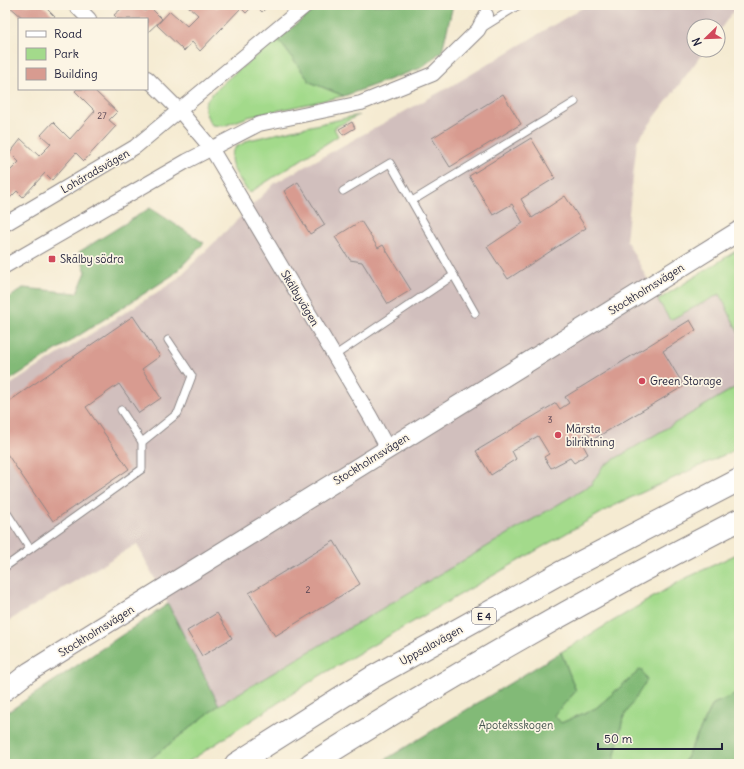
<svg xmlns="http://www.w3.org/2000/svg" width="744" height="769" font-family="Delius,sans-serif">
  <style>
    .industrial { fill: #d1bfbd }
    .green { fill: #a3da8b; stroke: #627e63 }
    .forest { fill: #82ba77; stroke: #526e59 }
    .building { fill: #d89b90 }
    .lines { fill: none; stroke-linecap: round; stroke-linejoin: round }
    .lane-casing { stroke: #8c8686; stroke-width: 9 }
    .street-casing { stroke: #8c8686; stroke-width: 16 }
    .secondary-casing { stroke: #8c8686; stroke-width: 21 }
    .highway-casing { stroke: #8c8686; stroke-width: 24 }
    .lane { stroke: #fff; stroke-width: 7 }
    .street { stroke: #fff; stroke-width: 14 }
    .secondary { stroke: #fff; stroke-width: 19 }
    .highway { stroke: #fff; stroke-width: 22 }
    .poi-dot { fill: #d1495b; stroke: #fcf5e5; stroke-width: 1.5 }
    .labels { text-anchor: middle; stroke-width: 3.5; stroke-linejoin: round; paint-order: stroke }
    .number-label { font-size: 9px; fill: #504050 }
    .shield { fill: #fcf5e5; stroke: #63616e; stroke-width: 1 }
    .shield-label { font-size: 10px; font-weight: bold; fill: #22223b }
    .street-label { font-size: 11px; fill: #22223b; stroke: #fcf5e5 }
    .poi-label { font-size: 11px; fill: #22223b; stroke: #fcf5e5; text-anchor: start }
    .park-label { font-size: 11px; fill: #495953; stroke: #fcf5e5 }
  </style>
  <rect width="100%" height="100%" fill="#fcf5e5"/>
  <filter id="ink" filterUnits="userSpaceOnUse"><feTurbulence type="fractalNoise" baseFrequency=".025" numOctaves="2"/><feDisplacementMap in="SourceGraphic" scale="8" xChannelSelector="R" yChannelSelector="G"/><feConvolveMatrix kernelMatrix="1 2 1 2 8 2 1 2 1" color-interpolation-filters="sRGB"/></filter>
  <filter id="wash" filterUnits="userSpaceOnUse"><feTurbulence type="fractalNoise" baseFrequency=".012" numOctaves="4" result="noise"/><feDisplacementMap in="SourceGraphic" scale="16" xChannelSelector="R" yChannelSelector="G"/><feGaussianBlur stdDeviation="0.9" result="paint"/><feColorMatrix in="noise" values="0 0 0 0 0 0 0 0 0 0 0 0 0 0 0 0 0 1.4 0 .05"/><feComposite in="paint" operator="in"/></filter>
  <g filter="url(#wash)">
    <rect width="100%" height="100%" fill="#f5ebd2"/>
    <!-- industrial -->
    <path class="industrial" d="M587 5H738L718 32V26H694V50H705L637 141 626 240 670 320 720 294 739 334V385L603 466 591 485 219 705 137 544 5 623V388L175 281 275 183 460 81Z"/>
    <!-- green -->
    <g class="green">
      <path d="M278 39 310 82 344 96 248 117 224 126 212 125C208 119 204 112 205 105 208 90 264 51 278 39Z"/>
      <path d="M359 115 334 128 338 136 249 193C242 182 223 161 235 148 238 145 245 143 249 140Z"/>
      <path d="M739 249V334L720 294 670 320 658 300Z"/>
      <path d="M739 385V448L615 505 316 678 185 764H144L219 705 591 485 603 466Z"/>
      <path d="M739 553V693L713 704 683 764H613L623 718 646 680 641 669 596 708 561 723 554 715 576 691 561 652 682 580Z"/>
    </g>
    <!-- forest -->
    <g class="forest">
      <path d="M320 5H453L442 51 421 68 344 96 310 82 278 39Z"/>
      <path d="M150 208 204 243 173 275 5 383V301L23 288 77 293 86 272 79 252Z"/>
      <path d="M168 604 219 705 144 764H5V714Z"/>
      <path d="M561 652 576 691 554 715 561 723 596 708 641 669 647 680 623 718 613 764H378Z"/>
      <path d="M739 693V764H683L713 704Z"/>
    </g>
    <g id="blocks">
      <!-- building -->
      <g class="building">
        <path d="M8 5H43L55 17 52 19H24Z"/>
        <path d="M117 5H139L145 11 150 7 162 19 147 33V19H118L114 15 121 9Z"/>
        <path d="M187 5H214L217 8 219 5H254L246 13 241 8 200 51 192 42 184 51 157 25 170 11 187 26 198 15Z"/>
        <path d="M255 5H269L262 12Z"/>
        <path d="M77 89H97L95 91 117 112 109 120 116 126 84 161 76 153 52 180 45 173 23 197 17 191 8 200 5 197V172L7 174 19 162 10 153 21 139 39 156 51 144 41 135 53 122 70 139 95 111 75 91Z"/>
        <path d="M503 94 521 124 450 167 432 138Z"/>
        <path d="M352 122 355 128 343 135 339 129Z"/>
        <path d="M531 138 555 178 521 199 532 218 565 196 586 228 508 279 487 247 523 223 512 204 493 215 469 176Z"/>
        <path d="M298 182 325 225 310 234 284 191Z"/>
        <path d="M361 221 378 248 383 245 411 290 388 304 362 262 350 260 335 237Z"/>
        <path d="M133 316 160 356 142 369 161 398 139 413 119 384 86 407 129 469 53 521 5 451V404Z"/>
        <path d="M690 320 696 330 663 351 684 386 592 440 587 433 579 438 588 454 574 463 570 458 551 468 544 457 549 454 538 436 512 451 516 459 491 475 476 451 556 403 560 409 569 403 565 397Z"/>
        <path d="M334 541 360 584 275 636 249 593Z"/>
        <path d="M217 613 232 638 202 656 187 631Z"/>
      </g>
    </g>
  </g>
  <g filter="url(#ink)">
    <use href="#blocks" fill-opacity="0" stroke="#8c8686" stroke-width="1"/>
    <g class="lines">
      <!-- lane casing -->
      <g class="lane-casing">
        <g id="lane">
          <path d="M482 28 519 5"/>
          <path d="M343 191 390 163 475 313"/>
          <path d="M412 201 575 102"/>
          <path d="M334 356 454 275"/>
          <path d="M121 410 142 442"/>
          <path d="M5 510 30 549"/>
          <path d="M5 567 142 469V442L178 413 192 376 168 340"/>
        </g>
      </g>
      <!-- street casing -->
      <g class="street-casing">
        <g id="street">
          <path d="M75 5 89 19"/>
          <path d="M147 78 179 110 211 148 370 416 388 449"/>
          <path d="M5 224 135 147 306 5"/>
          <path d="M5 266 187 161 259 124 361 103 433 74 478 30 486 15"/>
        </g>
      </g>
      <!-- secondary casing -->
      <g class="secondary-casing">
        <path id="secondary" d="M5 691 29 672 739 231"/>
      </g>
      <!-- highway casing -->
      <g class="highway-casing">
        <g id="highway">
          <path d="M236 764 373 677 560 573 739 480"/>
          <path d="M311 764C451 676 593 595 739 520"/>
        </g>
      </g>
      <!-- lane -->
      <use href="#lane" class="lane"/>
      <!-- street -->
      <use href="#street" class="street"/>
      <!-- secondary -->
      <use href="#secondary" class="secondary"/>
      <!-- highway -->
      <use href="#highway" class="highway"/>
    </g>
  </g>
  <!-- markers -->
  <g class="poi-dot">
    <rect x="48" y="255" width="8" height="8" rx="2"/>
    <circle cx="642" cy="381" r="4"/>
    <circle cx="558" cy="435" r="4"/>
  </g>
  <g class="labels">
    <!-- number labels -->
    <g class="number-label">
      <text x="102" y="119">27</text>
      <text x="550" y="423">3</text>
      <text x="308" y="593">2</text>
    </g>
    <!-- shield labels -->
    <rect class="shield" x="472" y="608" width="24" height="16" rx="3"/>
    <g class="shield-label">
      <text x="484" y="620">E 4</text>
    </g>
    <!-- street labels -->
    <g class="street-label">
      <text transform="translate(95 171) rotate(-30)" y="4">Lohäradsvägen</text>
      <text transform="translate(646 289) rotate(-32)" y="4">Stockholmsvägen</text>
      <text transform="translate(300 298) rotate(59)" y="4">Skälbyvägen</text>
      <text transform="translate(371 459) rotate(-32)" y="4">Stockholmsvägen</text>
      <text transform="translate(96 631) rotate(-32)" y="4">Stockholmsvägen</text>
      <text transform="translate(431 645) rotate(-29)" y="4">Uppsalavägen</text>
    </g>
    <!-- poi labels -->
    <g class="poi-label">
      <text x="60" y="263">Skälby södra</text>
      <text x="650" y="385">Green Storage</text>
      <text x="566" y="433">Märsta<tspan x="566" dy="13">bilriktning</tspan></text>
    </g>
    <!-- park labels -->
    <g class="park-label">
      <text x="516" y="729">Apoteksskogen</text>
    </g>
  </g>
  <!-- margin -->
  <rect width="744" height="769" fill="none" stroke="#fcf5e5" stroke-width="20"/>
  <!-- legend -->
  <rect x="18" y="18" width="130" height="72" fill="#fcf5e5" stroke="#a5a1a1"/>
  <rect x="26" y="31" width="20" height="6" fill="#ffffff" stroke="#a5a1a1"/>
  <text x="54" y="38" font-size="12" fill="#22223b">Road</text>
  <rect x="26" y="48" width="20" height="12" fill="#a3da8b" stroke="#a5a1a1"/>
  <text x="54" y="58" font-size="12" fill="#22223b">Park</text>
  <rect x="26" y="68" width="20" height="12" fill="#d89b90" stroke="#a5a1a1"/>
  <text x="54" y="78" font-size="12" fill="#22223b">Building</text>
  <!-- north arrow -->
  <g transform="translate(706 38) rotate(247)"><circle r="19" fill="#fcf5e5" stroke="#a5a1a1"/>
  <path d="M0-3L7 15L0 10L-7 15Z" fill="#d1495b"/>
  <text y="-6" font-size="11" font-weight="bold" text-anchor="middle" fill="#22223b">N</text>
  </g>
  <!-- scale -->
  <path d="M598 743v6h124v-6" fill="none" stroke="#22223b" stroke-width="2"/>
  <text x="604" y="743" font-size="12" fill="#22223b" stroke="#fcf5e5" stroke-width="3" paint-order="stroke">50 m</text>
</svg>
